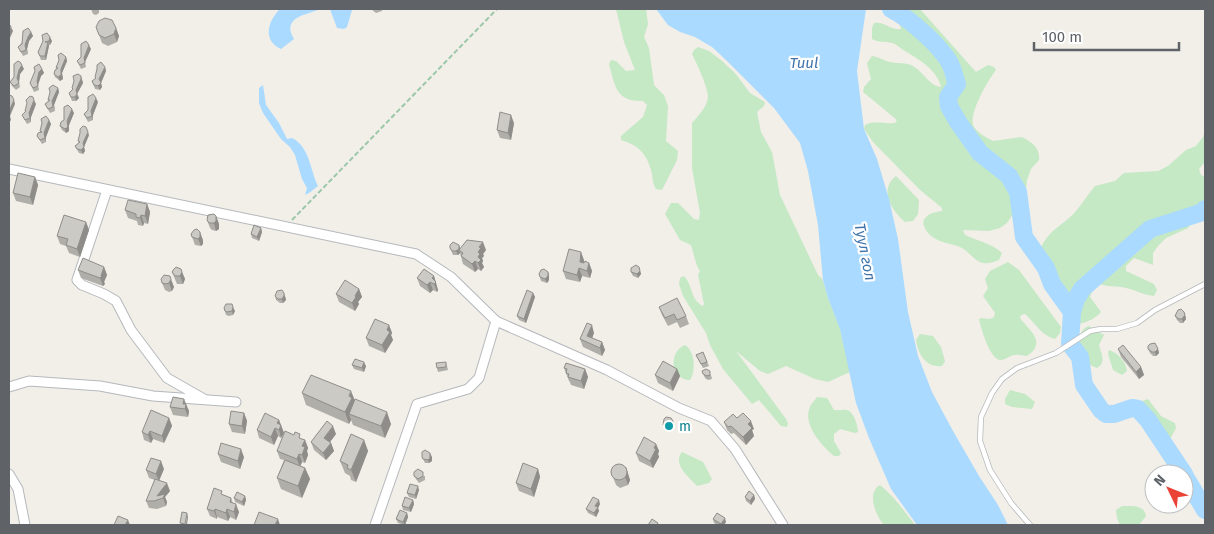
<svg xmlns="http://www.w3.org/2000/svg" width="1214" height="534" font-family="'Fira Sans',sans-serif">
  <style>
    .green { fill: #c5e8c5 }
    .water { fill: #aadaff }
    .lines { fill: none; stroke-linecap: round; stroke-linejoin: round }
    .river { stroke: #aadaff; stroke-width: 18 }
    .lane-casing { stroke: #b5b8bc; stroke-width: 6 }
    .street-casing { stroke: #b5b8bc; stroke-width: 11 }
    .path { stroke: #9cc7a9; stroke-width: 2; stroke-dasharray: 5 2.5; stroke-linecap: butt }
    .lane { stroke: #fff; stroke-width: 4.5 }
    .street { stroke: #fff; stroke-width: 9 }
    .wall { fill: #afaea9 }
    .shaded-wall { fill: #8f8d8a }
    .building { fill: #cccac5; stroke: #8f8d8a }
    .culture-dot { fill: #0f9aa8; stroke: #fff; stroke-width: 2 }
    .labels { text-anchor: middle; stroke-width: 4.5; stroke-linejoin: round; paint-order: stroke }
    .culture-label { font-size: 14px; fill: #0d838f; stroke: #fff; text-anchor: start }
    .water-label { font-size: 15px; font-style: italic; fill: #4174aa; stroke: #fff }
  </style>
  <rect width="100%" height="100%" fill="#f1efe8"/>
  <!-- green -->
  <g class="green">
    <path d="M616 9H646L648 24 644 37 649 48 654 85 664 95 668 106 666 141 678 151 677 160 662 190 656 189C652 183 653 177 651 170 646 153 638 145 621 140V136L643 117 647 105 643 101C616 102 615 86 609 64L611 60 616 61 626 71 635 70 624 42Z"/>
    <path d="M885 9H920L976 72 988 65 994 67 996 70C988 80 967 116 974 127 978 133 987 138 993 141L1022 137C1033 143 1040 148 1039 160L1031 169 1027 180 1025 196 1007 223 1000 228 989 231 963 230 965 235C978 241 991 243 1002 253L999 260C994 262 988 264 983 263 974 261 969 251 960 247 947 242 930 242 924 226 922 221 925 217 930 214 934 212 938 212 942 211V208L919 189 873 142 864 129 865 125C873 120 886 124 895 123L897 120 863 92 864 87 871 79 867 63 872 56C879 57 885 61 890 62 898 64 906 62 913 66 923 72 930 86 941 87 938 71 919 59 905 51 901 49 897 44 892 43 885 41 879 43 872 39V28L874 23C884 21 892 31 901 29L899 22Z"/>
    <path d="M698 47 709 51 722 61 735 73 750 93 765 102 764 106 757 112 761 132 772 152 780 195 818 275 823 280 828 298 840 328 850 372 828 382 815 379 786 366 768 374 760 371 736 351 786 419 788 423 787 427 781 426 759 400 752 404 723 369 710 345 706 333 683 296 679 284 680 278 684 276C693 285 690 300 703 306L704 304 698 275 700 271 697 266 691 245 680 240 665 214 671 203H678L694 219 699 220 700 213 692 168V123C698 116 708 106 708 96 707 85 697 64 692 54L694 50Z"/>
    <path d="M1205 130V162L1199 169 1201 175 1205 177V203L1188 228 1166 238 1158 246 1153 253V265L1134 258 1126 266V271L1154 284 1157 290 1154 296C1142 295 1132 288 1121 287 1113 286 1108 287 1100 284L1093 288 1090 297 1101 312C1096 318 1086 323 1078 324L1071 306 1054 285 1048 266 1040 251C1047 230 1063 226 1076 211 1083 203 1088 194 1095 186L1115 181 1124 173 1158 171 1168 166 1186 150 1196 146 1203 137Z"/>
    <path d="M896 176 919 200 918 214 913 221 905 222C892 211 878 190 896 176Z"/>
    <path d="M1008 262 1019 270 1061 327 1060 333 1055 339C1042 336 1035 323 1025 314L1021 315 1020 318C1030 331 1047 342 1027 356 1024 356 1019 354 1015 355 1010 355 1006 360 1000 360 990 359 981 329 979 319L981 318 990 319 994 317 995 313 983 296 988 288 985 279 990 271Z"/>
    <path d="M1089 326 1104 335 1099 345C1101 354 1107 362 1097 368L1085 363C1081 352 1074 331 1089 326Z"/>
    <path d="M920 334 933 336 941 347 945 361 942 366C926 368 918 354 916 340Z"/>
    <path d="M685 345C695 351 696 371 690 380 670 380 668 352 685 345Z"/>
    <path d="M1109 350C1118 353 1126 362 1127 371L1122 375 1113 370 1108 354Z"/>
    <path d="M1010 390 1025 394 1035 402 1032 409 1012 407 1005 404V399Z"/>
    <path d="M817 397 827 398 834 410C838 411 843 409 847 410 854 412 858 426 858 432L855 433 840 429 834 434V441L841 453 839 456H834C822 446 802 424 810 407 811 404 815 400 817 397Z"/>
    <path d="M1148 399 1161 416 1175 423 1176 428 1167 445 1162 444 1155 426 1140 410 1142 401Z"/>
    <path d="M682 452 703 462 712 479 709 483 697 486C689 477 672 464 682 452Z"/>
    <path d="M880 485C894 496 904 511 915 525H884C876 516 866 493 880 485Z"/>
    <path d="M1122 506C1131 506 1144 504 1146 516L1139 525H1120L1117 518 1116 510Z"/>
  </g>
  <!-- water -->
  <g class="water">
    <path d="M280 9H321C306 15 281 17 294 39L281 49C262 40 268 21 280 9Z"/>
    <path d="M330 9 352 10 347 27 344 29 337 28Z"/>
    <path d="M656 9H866L857 71 864 129 877 159 889 199 898 239 908 312 918 356 932 392 953 431 979 476 998 505 1008 525H917L891 489 869 438 856 403 840 329 828 298 823 280 818 225 808 171 800 143 774 108 726 60 712 47 695 37 680 32 668 25Z"/>
    <path d="M263 85 266 105 279 123 287 139 292 138C310 147 310 170 318 186L309 193 305 195 307 188 302 179 295 155 290 147 281 139 263 113 259 103V88Z"/>
  </g>
  <g class="lines">
    <!-- river -->
    <g class="river">
      <path d="M891 9C909 18 945 49 952 68 954 73 955 79 957 84L948 97 949 106 958 122 980 153 1009 176 1018 192 1024 237 1046 268 1052 284 1072 312 1070 344 1080 357 1084 385 1101 410 1106 414H1114L1132 408 1138 409 1148 420 1184 474"/>
      <path d="M1072 312 1076 299 1082 289 1150 229 1203 212 1205 209"/>
      <path d="M1184 475 1205 510"/>
    </g>
    <!-- lane casing -->
    <g class="lane-casing">
      <path id="lane" d="M1030 525 1011 503 990 470 980 441 981 417 992 393 1002 379 1017 368 1056 353 1090 331 1101 329H1117L1137 323 1155 310 1205 284"/>
    </g>
    <!-- street casing -->
    <g class="street-casing">
      <g id="street">
        <path d="M9 169 416 254 451 277 496 321 607 370 679 408 711 421 735 449 783 525"/>
        <path d="M107 190 77 280 82 285 104 294 116 301 131 330 167 378 204 399"/>
        <path d="M9 387 29 381 100 386 153 396 236 402"/>
        <path d="M9 474 18 489 25 525"/>
        <path d="M375 525 417 404 468 389 479 378 496 321"/>
      </g>
    </g>
    <!-- path -->
    <path class="path" d="M292 220 497 9"/>
    <!-- lane -->
    <use href="#lane" class="lane"/>
    <!-- street -->
    <use href="#street" class="street"/>
  </g>
  <!-- wall -->
  <g class="wall">
    <path d="M91 9H99V13L96 15 93 14Z"/>
    <path d="M371 9H382V11L376 13Z"/>
    <path d="M96 27 116 28 119 36 117 42 108 46 102 43Z"/>
    <path d="M31 32 33 36 29 41 27 49 28 54 23 56 18 47Z"/>
    <path d="M43 41H52L50 45H49L46 60H41L38 52Z"/>
    <path d="M91 49 85 62 86 67 81 69 77 61Z"/>
    <path d="M66 57 67 61 62 73 63 79 60 81 55 77 54 74 57 69 56 68Z"/>
    <path d="M105 67 106 71 101 83 102 87 100 90 95 89 92 81 95 79V77Z"/>
    <path d="M24 69 20 74 19 82 20 87 16 90 12 86 10 82Z"/>
    <path d="M42 69 44 73 41 76 38 85 39 90 34 92 30 83Z"/>
    <path d="M82 80 83 83 77 94 79 98 76 101H72L69 93 72 90V88Z"/>
    <path d="M58 88 59 92 54 105 55 111 50 113 45 104 49 101 48 100Z"/>
    <path d="M98 102 93 115V120L88 122 84 114Z"/>
    <path d="M36 104 31 117V122L27 124 22 115 25 112V111Z"/>
    <path d="M74 113 69 125V131L66 133 62 130 60 126 64 120Z"/>
    <path d="M49 120 51 124 46 137V142L42 144 37 136Z"/>
    <path d="M514 123 511 140 500 138 497 130Z"/>
    <path d="M89 135 84 147 85 151 83 154 79 153 75 146 79 143 78 141Z"/>
    <path d="M35 177 38 185 33 205 16 201 13 193Z"/>
    <path d="M147 204 150 212 148 224 144 223 143 226 138 225 137 221 128 218 125 210Z"/>
    <path d="M216 216 219 224V229L216 231 212 230 210 228 207 220Z"/>
    <path d="M86 222 89 230 80 257 69 253 66 246 60 244 57 236Z"/>
    <path d="M261 228 262 232 259 241 252 238 251 234Z"/>
    <path d="M191 234 203 240V244L201 246 195 245Z"/>
    <path d="M459 245 460 248 486 250 483 254 484 256 482 258 483 261 482 263 484 267 481 271 478 269 475 272 463 264 460 253 458 255H453L450 248Z"/>
    <path d="M584 260V263H589L592 271 590 278 582 276 580 282 566 279 563 271Z"/>
    <path d="M104 267 107 275 104 282 105 284 103 286 81 278 78 270Z"/>
    <path d="M639 267 641 274 638 278 633 276 631 272Z"/>
    <path d="M172 272H182L185 279 183 284H177Z"/>
    <path d="M548 272 549 276V280L547 283 541 281 539 274Z"/>
    <path d="M164 275 174 287 172 291 169 292 165 290 162 283Z"/>
    <path d="M434 276 438 290 437 292 433 290 430 293 420 286 417 278Z"/>
    <path d="M359 289 362 297 358 302 359 304 355 311 339 302 336 294Z"/>
    <path d="M533 293 535 297 526 323 519 320 517 316Z"/>
    <path d="M275 296H285L286 300 283 303H280L276 300Z"/>
    <path d="M659 307 686 316 689 324 680 328 677 322 668 326 662 315Z"/>
    <path d="M224 308 235 311 233 315 229 316 226 315Z"/>
    <path d="M1175 316H1186V319L1183 323H1180L1177 320Z"/>
    <path d="M389 325 392 333 391 335 393 340 385 353 369 346 366 338Z"/>
    <path d="M594 333 592 338 602 342 605 350 602 356 583 347 580 339Z"/>
    <path d="M1118 349 1141 367 1144 375 1139 379 1121 357Z"/>
    <path d="M1148 349H1158L1159 353 1156 356H1153L1150 353Z"/>
    <path d="M703 352 709 366 703 368 696 355Z"/>
    <path d="M446 362 448 370 438 372 437 368Z"/>
    <path d="M352 365 366 366 364 372 354 369Z"/>
    <path d="M564 368 585 369 588 377 584 389 571 385 570 382 569 381Z"/>
    <path d="M677 369 680 376 673 391 658 383 655 375Z"/>
    <path d="M702 371 711 375 712 379 708 380 705 378Z"/>
    <path d="M302 393 355 400 391 424 385 438 353 425 351 420 349 424 306 405Z"/>
    <path d="M185 404 189 411 188 417 173 415 170 407Z"/>
    <path d="M244 413 247 421 245 434 232 432 229 424Z"/>
    <path d="M169 418 172 426 164 443 153 439 151 443 144 440 142 432Z"/>
    <path d="M737 418 754 429 752 430 754 436 746 445 734 433 731 434 727 430 724 422Z"/>
    <path d="M279 420 284 433 281 438 278 436 274 445 259 438 257 430Z"/>
    <path d="M663 425H674L673 429 671 431 665 428Z"/>
    <path d="M336 434 330 442 331 443 334 451 326 460 314 450 311 442Z"/>
    <path d="M302 439 305 440 308 448 307 451 308 455 305 463 302 462 300 466 305 468 310 479 302 498 281 489 277 478 284 460 280 459 277 451Z"/>
    <path d="M364 440 368 451 356 482 351 480 350 476 345 473 340 461Z"/>
    <path d="M656 444 659 451 658 454 659 457 653 468 639 461 636 453Z"/>
    <path d="M218 454 244 457 240 469 221 462Z"/>
    <path d="M422 457H432V461L429 463H425Z"/>
    <path d="M626 467 630 480 628 485 620 488 616 485 611 472Z"/>
    <path d="M164 469 159 480 170 491 165 497 167 502 166 506 157 509 149 508 146 501 155 480 149 478 146 470Z"/>
    <path d="M538 469 540 477 534 497 519 491 516 483Z"/>
    <path d="M414 476H425V480L419 483 416 479Z"/>
    <path d="M419 490 416 499 409 497 407 493Z"/>
    <path d="M223 495 231 498 233 503 239 512 236 520 230 517 228 521 217 517V519L210 516 207 509Z"/>
    <path d="M754 495 755 499 751 505 746 501 745 497Z"/>
    <path d="M245 496 246 500 244 506 235 502 234 498Z"/>
    <path d="M413 500 414 504 411 512 403 510 402 506Z"/>
    <path d="M600 504 598 508 599 511 596 517 588 513 586 509Z"/>
    <path d="M407 513 408 517 405 525 398 523 396 519Z"/>
    <path d="M713 519 726 522 724 525H718L714 523Z"/>
  </g>
  <!-- shaded-wall -->
  <g class="shaded-wall">
    <path d="M11 27 13 31 9 40V33Z"/>
    <path d="M116 28 119 36 117 42 114 34Z"/>
    <path d="M31 32 33 36 29 41 27 49 28 54 25 45 28 37Z"/>
    <path d="M50 37 52 41 50 45 49 41Z"/>
    <path d="M48 42 49 46 46 60 45 56Z"/>
    <path d="M89 45 91 49 85 62 86 67 84 58Z"/>
    <path d="M66 57 67 61 62 73 63 79 60 81 58 77Z"/>
    <path d="M22 65 24 69 20 74 19 82 17 78 19 70Z"/>
    <path d="M105 67 106 71 101 83 99 79Z"/>
    <path d="M42 69 44 73 41 76 38 85 39 90 37 81 39 72Z"/>
    <path d="M81 76 83 83 77 94 76 90Z"/>
    <path d="M101 83 102 87 100 90 98 86Z"/>
    <path d="M58 88 59 92 54 105 55 111 52 101Z"/>
    <path d="M77 94 79 98 76 101 75 97Z"/>
    <path d="M96 98 98 102 93 115V120L91 111Z"/>
    <path d="M14 100 15 104 10 116 9 111Z"/>
    <path d="M34 100 36 104 31 117V122L29 113Z"/>
    <path d="M72 109 74 113 69 125V131L66 133 65 129Z"/>
    <path d="M511 115 514 123 511 140 508 133Z"/>
    <path d="M10 116 11 120 9 123V117Z"/>
    <path d="M49 120 51 124 46 137V142L44 133Z"/>
    <path d="M88 132 89 135 84 147 83 143Z"/>
    <path d="M84 147 85 151 83 154 81 150Z"/>
    <path d="M35 177 38 185 33 205 30 197Z"/>
    <path d="M147 204 150 212 148 224 145 216Z"/>
    <path d="M141 215 144 223 143 226 140 218Z"/>
    <path d="M216 216 219 224V229L216 231 214 223Z"/>
    <path d="M86 222 89 230 80 257 77 249Z"/>
    <path d="M261 228 262 232 259 241 257 237Z"/>
    <path d="M200 232 203 240V244L201 246 198 239Z"/>
    <path d="M483 242 486 250 483 254 484 256 482 258 483 261 482 263 484 267 481 271 478 263V257L479 247Z"/>
    <path d="M459 245 460 249 459 250 460 253 458 255 456 251Z"/>
    <path d="M581 252 584 260 583 270 580 262Z"/>
    <path d="M475 261 478 269 475 272 472 264Z"/>
    <path d="M589 263 592 271 590 278 587 271Z"/>
    <path d="M104 267 107 275 104 282 105 284 103 286 100 278Z"/>
    <path d="M639 267 641 274 638 278 637 274Z"/>
    <path d="M579 268 582 276 580 282 577 275Z"/>
    <path d="M182 272 185 279 183 284 180 276Z"/>
    <path d="M548 272 549 276V280L547 283 545 279Z"/>
    <path d="M434 276 438 290 437 292 432 278Z"/>
    <path d="M171 279 174 287 172 291 169 283Z"/>
    <path d="M430 282 433 290 430 293 427 285Z"/>
    <path d="M359 289 362 297 358 302 359 304 355 311 352 303 355 296Z"/>
    <path d="M284 293 286 300 283 303 282 299Z"/>
    <path d="M533 293 535 297 526 323 524 319Z"/>
    <path d="M233 307 235 311 233 315 232 311Z"/>
    <path d="M1184 312 1186 319 1183 323 1182 319Z"/>
    <path d="M389 325 392 333 391 335 393 340 385 353 382 345Z"/>
    <path d="M592 325 594 333 590 344 587 336Z"/>
    <path d="M602 342 605 350 602 356 600 348Z"/>
    <path d="M1158 349 1159 353 1156 356 1155 352Z"/>
    <path d="M364 362 366 366 364 372 362 368Z"/>
    <path d="M1141 367 1144 375 1139 379 1136 372Z"/>
    <path d="M585 369 588 377 584 389 581 381Z"/>
    <path d="M677 369 680 376 673 391 670 383Z"/>
    <path d="M351 391 356 403 349 414 351 420 349 424 345 412Z"/>
    <path d="M184 399 189 411 188 417 183 404Z"/>
    <path d="M387 412 391 424 385 438 381 426Z"/>
    <path d="M244 413 247 421 245 434 242 426Z"/>
    <path d="M169 418 172 426 164 443 162 436Z"/>
    <path d="M279 420 284 433 281 438 279 430 277 423Z"/>
    <path d="M673 421 674 425 673 429 671 431 669 427Z"/>
    <path d="M751 421 754 429 752 430 754 436 746 445 743 437 748 424Z"/>
    <path d="M333 426 336 434 327 446 324 438Z"/>
    <path d="M275 428 278 436 274 445 271 437Z"/>
    <path d="M150 431 153 439 151 443 148 435Z"/>
    <path d="M305 440 308 448 307 451 308 455 305 463 302 455V446Z"/>
    <path d="M364 440 368 451 356 482 351 470Z"/>
    <path d="M331 443 334 451 326 460 323 453Z"/>
    <path d="M656 444 659 451 658 454 659 457 653 468 650 461Z"/>
    <path d="M241 449 244 457 240 469 238 461Z"/>
    <path d="M430 453 432 457V461L429 463 428 460Z"/>
    <path d="M299 454 302 462 300 467 297 459Z"/>
    <path d="M161 461 164 469 159 481 156 474Z"/>
    <path d="M626 467 630 480 628 485 625 477Z"/>
    <path d="M305 468 310 479 302 498 298 486Z"/>
    <path d="M538 469 540 477 534 497 531 489Z"/>
    <path d="M167 483 170 491 165 497 167 502 166 506 163 498 157 496Z"/>
    <path d="M418 486 419 490 416 499 415 495Z"/>
    <path d="M754 495 755 499 751 505 750 501Z"/>
    <path d="M245 496 246 500 244 506 242 502Z"/>
    <path d="M413 500 414 504 411 512 409 508Z"/>
    <path d="M599 500 600 504 598 508 599 511 596 517 594 513 595 506Z"/>
    <path d="M236 504 239 512 236 520 234 512Z"/>
    <path d="M215 509 217 517V519L214 511Z"/>
    <path d="M227 509 230 517 228 521 226 513Z"/>
    <path d="M187 513 188 517 187 525H186Z"/>
    <path d="M407 513 408 517 405 525 403 522Z"/>
    <path d="M725 518 726 522 724 525H721V524Z"/>
    <path d="M278 519 280 525H275Z"/>
    <path d="M128 520 130 525H125Z"/>
  </g>
  <!-- building -->
  <g class="building">
    <path d="M105 18 112 20 116 28 114 34 105 38 99 35 96 27 99 21Z"/>
    <path d="M9 24 10 25 11 27 9 33Z"/>
    <path d="M28 28 31 32 28 37 25 45 26 50 21 52 18 47 22 44 23 31Z"/>
    <path d="M47 33 50 37 49 41 45 42H48L45 56H40L38 52 43 41 42 35Z"/>
    <path d="M86 41 89 45 84 58 85 63 80 65 77 61 81 57V44Z"/>
    <path d="M61 53 66 57 61 69V75L58 77 54 74 55 70 58 68H56L59 60 58 55Z"/>
    <path d="M18 61 20 62 22 65 19 70 17 78 19 83 14 86 10 82 14 77V64Z"/>
    <path d="M101 62 105 67 99 79 101 83 98 86 94 85 92 81 96 78 95 77 97 69V65Z"/>
    <path d="M39 64 42 69 39 72 37 81 38 86 33 88 30 83 35 71 34 67Z"/>
    <path d="M78 74 81 76V79L76 90 77 94 75 97H71L69 93 73 89 72 88 74 81 73 76Z"/>
    <path d="M53 85 58 88 52 101 53 107 48 109 45 104 50 100H48L50 92 49 88Z"/>
    <path d="M93 94 96 98 91 111 92 116 87 118 84 114 88 110V97Z"/>
    <path d="M9 95 12 96 14 100 9 111Z"/>
    <path d="M30 96 33 97 34 100 29 113 30 118 25 120 22 115 26 111H25L27 103 26 100Z"/>
    <path d="M68 105 72 109 67 121 68 127 65 129 60 126 61 122 64 120V107Z"/>
    <path d="M500 112 511 115 508 133 497 130Z"/>
    <path d="M46 116 49 120 44 133 45 138 40 140 37 136 38 133 42 132 40 131 42 123 41 119Z"/>
    <path d="M83 126 86 127 88 132 83 143 84 147 81 150 77 149 75 146 80 142 78 141 80 133V129Z"/>
    <path d="M18 173 35 177 30 197 13 193Z"/>
    <path d="M128 200 147 204 145 216 141 215 140 218 136 217V214L125 210Z"/>
    <path d="M214 214 216 216V221L214 223H209L207 220 208 215Z"/>
    <path d="M64 215 86 222 77 249 66 245 68 239 57 236Z"/>
    <path d="M254 225 261 228 257 237 251 234Z"/>
    <path d="M197 229 200 232V237L198 239 192 237 191 234 194 230Z"/>
    <path d="M467 240 483 242 479 247 481 248 478 252 480 254 478 257 481 260 478 263 475 261 472 264 461 256 463 253 459 250Z"/>
    <path d="M453 242 459 245V249L456 251H452L450 248V245Z"/>
    <path d="M569 249 581 252 580 262 584 263 585 261 589 263 587 271 579 268 577 275 563 271Z"/>
    <path d="M83 258 104 267 101 276H102L100 278 78 270Z"/>
    <path d="M636 265 639 267 640 271 637 274 631 272V268Z"/>
    <path d="M176 267 181 269 182 272 180 276H175L172 272 174 269Z"/>
    <path d="M424 269 434 276 432 278 436 282 434 284 430 282 427 285 417 278Z"/>
    <path d="M544 269 548 272V276L545 279 540 277 539 274 541 270Z"/>
    <path d="M164 275 170 276 171 279 169 283 166 284 162 283 161 279Z"/>
    <path d="M345 280 359 289 355 296 356 297 352 303 336 294Z"/>
    <path d="M282 290 284 293V296L282 299H278L275 296 277 291Z"/>
    <path d="M527 290 533 293 524 319 517 316Z"/>
    <path d="M677 298 686 316 677 320 674 314 665 318 659 307Z"/>
    <path d="M226 304H232L233 307 232 311 227 312 225 311 224 308Z"/>
    <path d="M1181 309 1184 312 1185 315 1182 319H1179L1175 316 1178 310Z"/>
    <path d="M375 319 389 325 387 330 390 332 382 345 366 338Z"/>
    <path d="M587 323 592 325 587 336 602 342 600 348 580 339Z"/>
    <path d="M1155 343 1158 349 1155 352H1152L1148 349V346L1150 344Z"/>
    <path d="M1123 345 1141 367 1136 372 1118 349Z"/>
    <path d="M703 352 707 362 701 364 696 355Z"/>
    <path d="M355 359 364 362 362 368 352 365Z"/>
    <path d="M663 361 677 369 670 383 655 375Z"/>
    <path d="M446 362V367L437 368 436 363Z"/>
    <path d="M566 363 585 369 581 381 568 377 569 374 566 373 567 369 564 368Z"/>
    <path d="M706 369 710 371V375L707 376 703 374 702 371Z"/>
    <path d="M311 375 351 391 349 396 352 398 345 412 302 393Z"/>
    <path d="M173 397 184 399 183 404H186L185 409 170 407Z"/>
    <path d="M355 399 387 412 381 426 349 414Z"/>
    <path d="M151 410 169 418 162 436 150 431 148 435 142 432Z"/>
    <path d="M231 411 244 413 242 426 229 424Z"/>
    <path d="M265 413 279 420 277 423 281 425 279 430 275 428 271 437 257 430Z"/>
    <path d="M743 413 751 421 748 424 752 428 743 437 731 426 728 427 724 422 733 414 737 418Z"/>
    <path d="M666 417 671 418 673 421 672 425 669 427 663 425 664 419Z"/>
    <path d="M327 421 333 426 324 438 331 443 323 453 311 442Z"/>
    <path d="M285 431 294 435 295 432 300 434 299 438 305 440 302 446 305 447 302 455 299 454 297 459 277 451Z"/>
    <path d="M351 434 364 440 351 470 347 468 348 465 340 461Z"/>
    <path d="M644 437 656 444 654 448 656 449 650 461 636 453Z"/>
    <path d="M221 443 241 449 238 461 218 454Z"/>
    <path d="M425 450 430 453V458L428 460 423 459 422 457V452Z"/>
    <path d="M151 458 161 461 156 474 146 470Z"/>
    <path d="M285 460 305 468 298 486 277 478Z"/>
    <path d="M523 463 538 469 531 489 516 483Z"/>
    <circle cx="619" cy="472" r="8"/>
    <path d="M418 469 423 472V476L418 479 414 476V472Z"/>
    <path d="M155 479 167 483 157 496 165 494 163 498 154 501H146Z"/>
    <path d="M410 484 418 486 415 495 407 493Z"/>
    <path d="M214 488 222 491 221 494 231 498 230 502 236 504 234 512 227 509 226 513 215 509 214 511 207 509Z"/>
    <path d="M749 491 754 495 750 501 745 497Z"/>
    <path d="M237 492 245 496 242 502 234 498Z"/>
    <path d="M405 497 413 500 409 508 402 506Z"/>
    <path d="M593 497 599 500 595 506 598 507 594 513 586 509Z"/>
    <path d="M400 510 407 513 403 522 396 519Z"/>
    <path d="M182 512 187 513 185 524 180 523Z"/>
    <path d="M259 512 278 519 275 525H254Z"/>
    <path d="M717 513 725 518 721 524 713 519Z"/>
    <path d="M118 516 128 520 125 525H114Z"/>
    <path d="M652 519 658 523 657 525H648Z"/>
  </g>
  <!-- markers -->
  <circle class="culture-dot" cx="669" cy="426" r="5"/>
  <g class="labels">
    <!-- culture labels -->
    <g class="culture-label">
      <text x="679" y="431">m</text>
    </g>
    <!-- water labels -->
    <g class="water-label">
      <text x="804" y="68">Tuul</text>
      <text transform="translate(865 252) rotate(79)" y="5">Туул гол</text>
    </g>
  </g>
  <!-- border -->
  <rect width="1214" height="534" fill="none" stroke="#5f6368" stroke-width="20"/>
  <!-- north arrow -->
  <g transform="translate(1169 489) rotate(313)"><circle r="24" fill="#ffffff" stroke="#bfc1c3"/>
  <path d="M0-4L9 19L0 12L-9 19Z" fill="#ea4335"/>
  <text y="-8" font-size="14" font-weight="bold" text-anchor="middle" fill="#5f6368">N</text>
  </g>
  <!-- scale -->
  <path d="M1034 42v8h145v-8" fill="none" stroke="#5f6368" stroke-width="2.5"/>
  <text x="1042" y="42" font-size="15" fill="#5f6368" stroke="#ffffff" stroke-width="4" paint-order="stroke">100 m</text>
</svg>
